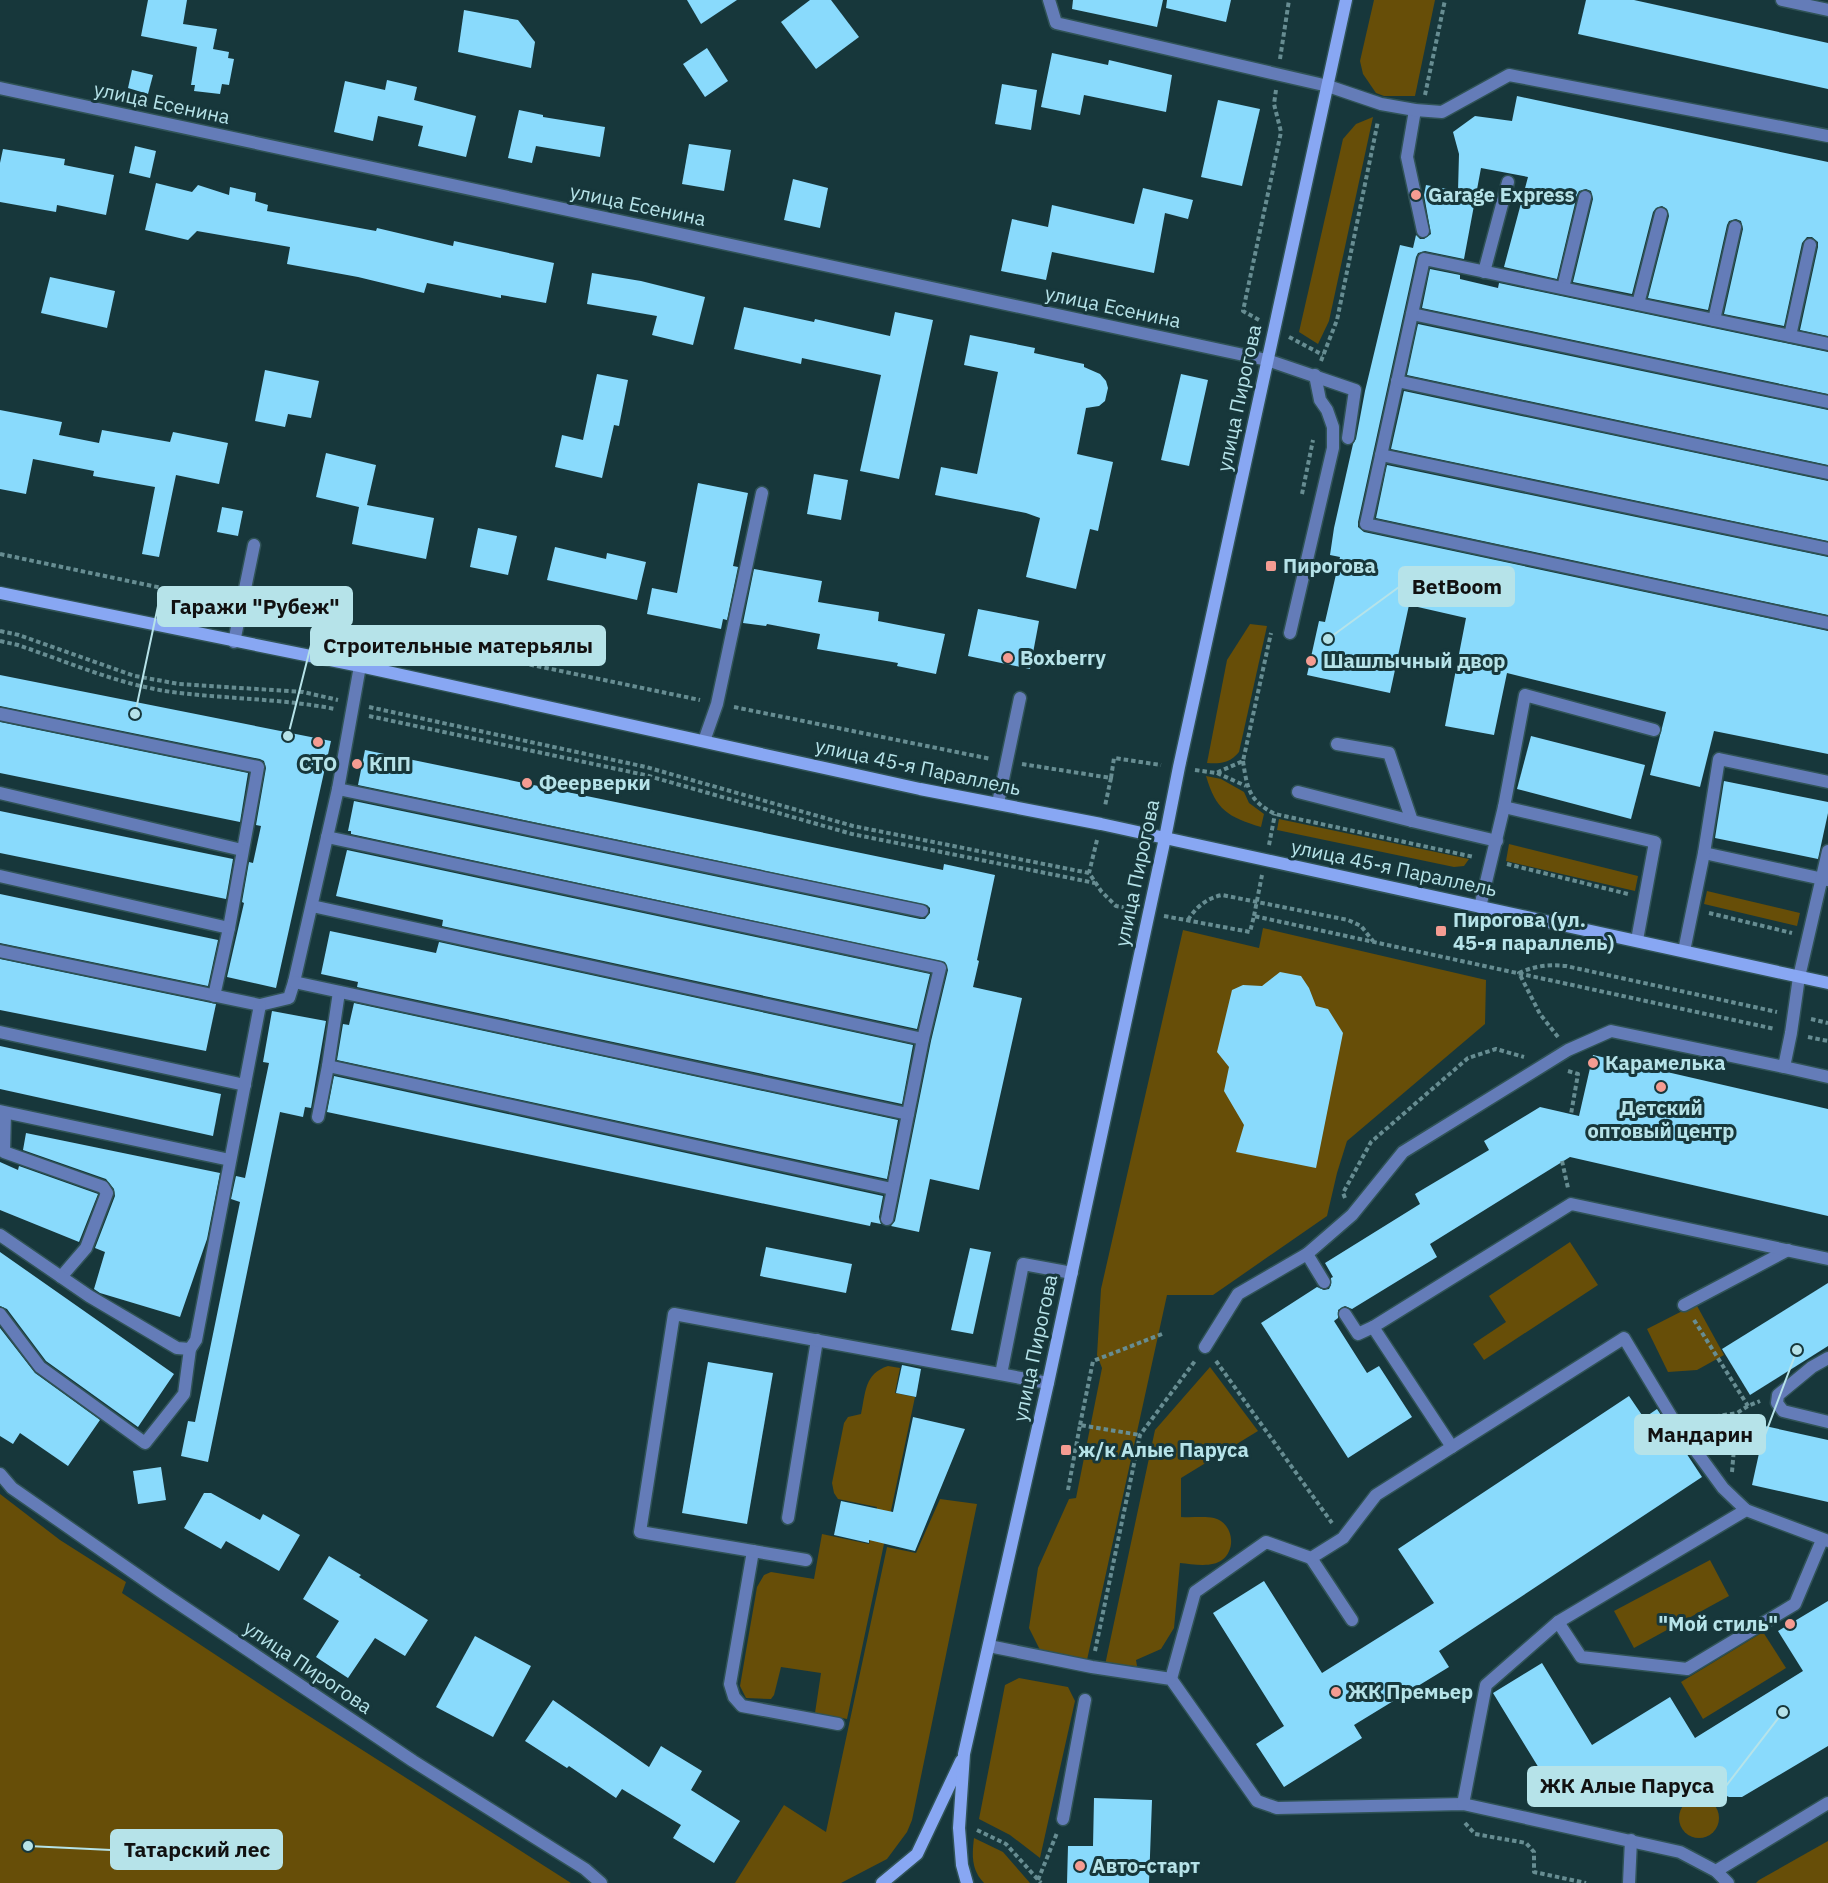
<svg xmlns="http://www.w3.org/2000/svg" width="1828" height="1883" font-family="'IBM Plex Sans',sans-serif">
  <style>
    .green { fill: #674e08 }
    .building { fill: #89dafc }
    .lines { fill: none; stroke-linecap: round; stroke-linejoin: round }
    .service-casing { stroke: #305357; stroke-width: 15 }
    .minor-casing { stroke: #305357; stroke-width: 15 }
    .secondary-casing { stroke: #305357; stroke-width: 15 }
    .path { stroke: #678d92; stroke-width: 4; stroke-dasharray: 4.5 3; stroke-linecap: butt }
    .service { stroke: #647cb8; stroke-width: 12 }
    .minor { stroke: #647cb8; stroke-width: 12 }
    .secondary { stroke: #88a7f3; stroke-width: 12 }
    .poi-dot { fill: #f59c92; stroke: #17373b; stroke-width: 2 }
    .labels { text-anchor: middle; stroke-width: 6; stroke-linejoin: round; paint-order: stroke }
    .street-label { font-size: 20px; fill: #b6e3e9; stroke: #17373b }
    .poi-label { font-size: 20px; font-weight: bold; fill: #b6e3e9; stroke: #17373b; text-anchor: start }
    .leader { fill: none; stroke: #b6e3e9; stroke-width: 2 }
    .callout-dot { fill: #b6e3e9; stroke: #17373b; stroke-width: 2 }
    .callout { fill: #b6e3e9; stroke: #b6e3e9; stroke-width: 2 }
    .callout-label { font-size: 21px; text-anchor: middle; font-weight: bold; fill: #111 }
  </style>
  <rect width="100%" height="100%" fill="#17373b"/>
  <!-- green -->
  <g class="green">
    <path d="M1374 0H1435L1415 96H1384L1376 93 1363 74 1360 61Z"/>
    <path d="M1373 117 1329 321 1318 344 1299 332 1343 139 1356 124Z"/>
    <path d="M1250 624 1267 626 1239 752C1230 763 1221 764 1207 763L1227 660Z"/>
    <path d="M1206 776 1221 779 1244 792 1249 803 1264 814 1261 827C1228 817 1216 810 1206 776Z"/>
    <path d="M1279 819 1469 859 1464 866 1454 867 1277 830Z"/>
    <path d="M1509 844 1638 876 1635 891 1506 861Z"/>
    <path d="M1707 891 1800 913 1797 926 1704 904Z"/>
    <path d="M1263 928 1486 980 1485 1024 1347 1141 1337 1173 1327 1216 1213 1295H1167L1087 1660 1040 1650 1029 1628 1038 1568 1069 1499 1076 1498 1102 1368 1097 1355 1101 1289 1183 930 1259 948Z"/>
    <path d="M1570 1242 1598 1285 1484 1360 1473 1344 1506 1322 1489 1296Z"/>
    <path d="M1696 1304 1724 1355 1697 1370 1668 1372 1647 1329Z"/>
    <path d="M888 1366 900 1368 895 1393 915 1397 847 1719 815 1713 821 1673 781 1667 774 1695 771 1699 746 1698 740 1686 757 1587 764 1575 771 1572 814 1579 822 1534 869 1544 877 1507 838 1499 834 1493 832 1483 844 1423 848 1417 861 1414C866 1392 864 1374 888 1366Z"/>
    <path d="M1210 1367 1258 1431 1181 1478V1517C1191 1518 1204 1516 1214 1518 1233 1523 1237 1549 1222 1560 1212 1568 1192 1564 1180 1563L1174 1628 1161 1649 1136 1660 1137 1666 1105 1665 1155 1430Z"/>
    <path d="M0 1494 60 1540 126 1582 122 1593 287 1702 571 1883H0Z"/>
    <path d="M940 1499 977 1504 912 1820 907 1832 887 1859 841 1883H735L784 1805 826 1832 887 1547 916 1553Z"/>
    <path d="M1710 1560 1729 1596 1634 1648 1614 1611Z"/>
    <path d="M1763 1632 1786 1668 1703 1719 1681 1682Z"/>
    <path d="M1019 1678 1068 1687 1075 1701 1040 1858 1010 1835 979 1819 1005 1685Z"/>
    <circle cx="1699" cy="1818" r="20"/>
    <path d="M974 1838 1003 1852 1030 1883H984C971 1870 972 1855 974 1838Z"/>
    <path d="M1828 1841V1883H1756L1759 1880Z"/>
  </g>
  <!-- building -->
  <g class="building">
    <path d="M148 0H187L183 24 217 29 213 49 229 52 228 58 234 59 229 85 222 84 220 94 194 91 195 85H191L197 47 141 36Z"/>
    <path d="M687 0H737L701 24Z"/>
    <path d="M810 0H831L859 37 816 69 781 22Z"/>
    <path d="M1073 0H1163L1157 27 1072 9Z"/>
    <path d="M1167 0H1231L1226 22 1166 8Z"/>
    <path d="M1586 0H1634L1828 43V89L1578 34Z"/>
    <path d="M464 10 518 20 535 42 531 68 458 52Z"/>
    <path d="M707 48 728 81 705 97 683 64Z"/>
    <path d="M1052 53 1108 65 1109 60 1172 75 1166 112 1084 95 1080 115 1041 107Z"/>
    <path d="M132 70 153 75 148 94 128 88Z"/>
    <path d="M387 80 417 87 414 100 476 116 466 157 418 146 423 126 378 116 373 141 334 132 345 81 385 90Z"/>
    <path d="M1002 84 1037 90 1031 130 995 124Z"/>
    <path d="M1517 96 1828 162V336L1800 330 1818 247V242L1812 237H1807L1802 243 1784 326 1724 314 1743 229 1741 221 1736 219 1729 221 1727 225 1708 310 1648 298 1669 216 1667 209 1662 206 1656 208 1653 212 1632 294 1573 282 1593 199 1591 191 1586 189 1579 191 1577 195 1557 279 1504 267 1528 177 1481 168 1464 259 1425 251 1418 253 1416 257 1358 522V527L1364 532 1828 631V754L1714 731 1700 787 1650 775 1666 712 1507 673 1494 735 1445 726 1466 618 1409 605 1390 693 1307 675 1319 621 1325 622 1340 557 1330 555 1334 528 1353 444 1356 439 1365 391 1400 245 1413 248 1416 235 1420 239H1424L1431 234 1424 195 1426 185 1458 191 1459 154 1453 132 1475 116 1512 121Z"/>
    <path d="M1218 100 1260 109 1242 186 1201 177Z"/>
    <path d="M519 110 543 115V117L605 127 600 157 536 146 532 163 508 158Z"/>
    <path d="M689 144 731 150 724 191 682 184Z"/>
    <path d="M135 146 156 151 150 178 129 173Z"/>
    <path d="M3 149 65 159 64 165 114 175 106 215 57 205 56 212 0 202V163Z"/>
    <path d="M793 179 828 188 820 228 784 220Z"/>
    <path d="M156 183 192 192 198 185 229 195 230 187 256 193 255 201 268 205 267 211 376 231 377 228 453 246 454 241 554 263 546 303 501 295V298L427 283 424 293 358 277 287 264 290 247 197 231 188 240 145 230Z"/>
    <path d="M1143 188 1193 200 1188 219 1165 213 1154 273 1052 252 1046 280 1001 271 1012 219 1048 227 1052 205 1134 224Z"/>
    <path d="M1430 269 1460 275V279L1498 288 1499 283 1828 352V394L1422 308Z"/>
    <path d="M592 273 641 281 705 297 693 345 652 335 657 316 587 304Z"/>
    <path d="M50 277 115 291 107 328 41 313Z"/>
    <path d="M744 307 814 322 815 319 890 336 895 312 933 320 899 479 860 471 881 375 802 358 801 364 734 349Z"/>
    <path d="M1418 324 1828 410V465L1407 375Z"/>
    <path d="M970 335 1035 348 1034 353 1084 364V367L1100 374 1106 381 1108 388 1105 401 1099 406 1086 408 1077 454 1113 462 1098 531 1090 529 1076 589 1026 577 1040 518 1026 513 935 495 941 467 977 474 998 372 964 365Z"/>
    <path d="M265 370 319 381 311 418 288 414 285 427 255 421Z"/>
    <path d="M597 374 628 380 619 426 614 425 602 478 555 467 562 435 583 440Z"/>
    <path d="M1181 374 1208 380 1189 466 1161 460Z"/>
    <path d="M1404 391 1828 481V541L1391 449Z"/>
    <path d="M0 410 62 422 59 435 99 443 102 430 170 442 173 432 228 443 219 484 176 475 159 557 142 554 155 487 93 476 94 471 33 459 26 494 0 489Z"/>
    <path d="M326 453 376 465 367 505 434 518 426 559 352 544 359 507 316 497Z"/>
    <path d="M1387 465 1828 557V615L1376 518Z"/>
    <path d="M814 474 848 480 841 520 807 514Z"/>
    <path d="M698 483 748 493 733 566 738 567 727 620 723 619 721 629 647 614 652 588 677 593Z"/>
    <path d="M222 507 243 511 238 536 217 532Z"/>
    <path d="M478 528 517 536 508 575 470 567Z"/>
    <path d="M555 547 606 559 607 553 646 562 637 600 547 580Z"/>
    <path d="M754 569 822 581 818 602 879 612 878 621 945 634 936 674 897 666 898 663 817 649 820 634 767 624 766 626 743 623Z"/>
    <path d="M978 609 1039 621 1030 669 968 656Z"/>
    <path d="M0 675 331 741 276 988 227 977 244 903 242 902 249 862 253 863 261 826 256 825 266 768 264 761 260 759 0 706Z"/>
    <path d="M0 722 248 773 240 822 0 773Z"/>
    <path d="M1531 736 1645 765 1631 819 1517 789Z"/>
    <path d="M365 750 943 870 944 864 995 875 977 960 979 961 973 987 1022 998 979 1190 930 1179 919 1232 891 1226 895 1221 931 1041 948 970 945 962 351 834V831H348L354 801 920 919H925L930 913V908L927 905 358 785Z"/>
    <path d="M1724 781 1828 802V813L1818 859 1715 838Z"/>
    <path d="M0 811 233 859 226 899 0 853Z"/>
    <path d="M347 850 930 974 917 1029 442 926 443 920 336 896Z"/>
    <path d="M0 894 218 940 208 986 0 943Z"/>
    <path d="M330 931 436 953 439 942 913 1045 902 1104 357 987 358 982 321 974Z"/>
    <path d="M0 959 216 1004 206 1051 0 1010Z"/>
    <path d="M1280 972 1301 976 1309 988 1316 1006 1328 1009 1343 1033 1316 1168 1236 1152 1244 1125 1224 1091 1229 1067 1217 1052 1232 990 1243 985 1262 986Z"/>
    <path d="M354 1003 898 1120 887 1179 337 1060 343 1024 349 1025Z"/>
    <path d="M272 1011 326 1021 311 1108 305 1107 303 1117 280 1112 208 1462 181 1456 188 1421 195 1422 240 1202 231 1199 236 1176 245 1178 269 1063 263 1062Z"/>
    <path d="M0 1046 221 1094 213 1136 0 1089Z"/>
    <path d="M1593 1055 1828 1109V1216L1570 1157 1430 1244 1437 1257 1352 1309 1345 1306 1338 1310V1318L1334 1321 1367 1373 1379 1366 1412 1417 1348 1458 1261 1323 1317 1287 1324 1290 1329 1289 1331 1285V1278L1333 1277 1325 1263 1420 1204 1415 1194 1489 1150 1484 1141 1540 1107 1579 1116Z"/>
    <path d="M334 1076 883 1196 879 1217 881 1224 871 1222 870 1226 327 1112Z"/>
    <path d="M26 1133 220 1173 207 1239 180 1317 100 1293 94 1289 105 1252 95 1248 115 1196 114 1189 106 1179 23 1150Z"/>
    <path d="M0 1162 18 1170 19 1166 98 1194 79 1242 0 1210Z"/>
    <path d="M766 1247 852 1264 846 1293 760 1276Z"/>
    <path d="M970 1248 991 1252 973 1334 951 1330Z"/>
    <path d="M0 1252 174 1374 138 1427 46 1361 7 1309 0 1306Z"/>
    <path d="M1828 1283V1346L1750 1395 1722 1349Z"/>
    <path d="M0 1328 35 1373 100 1420 68 1466 20 1433 13 1444 0 1436Z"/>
    <path d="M708 1362 773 1373 747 1524 682 1513Z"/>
    <path d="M902 1365 921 1369 916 1397 896 1393Z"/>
    <path d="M1629 1396 1644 1418 1657 1409 1702 1477 1439 1651 1449 1667 1354 1725 1362 1738 1284 1787 1256 1744 1284 1726 1213 1613 1264 1581 1322 1673 1434 1603 1398 1549Z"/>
    <path d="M913 1417 965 1429 915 1551 869 1540V1543L834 1535 841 1501 893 1512Z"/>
    <path d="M1765 1426 1828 1440V1502L1752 1485Z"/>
    <path d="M161 1467 166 1500 138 1504 133 1471Z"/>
    <path d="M204 1493H211L260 1520 263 1514 300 1535 279 1571 226 1541 221 1549 184 1528Z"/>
    <path d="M329 1556 361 1575 359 1577 428 1620 405 1656 375 1638 348 1678 316 1657 339 1621 303 1599Z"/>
    <path d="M1828 1601V1746L1742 1797H1729L1716 1791 1700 1768 1635 1807 1553 1791 1493 1693 1542 1663 1592 1745 1670 1697 1695 1738 1803 1671 1778 1631Z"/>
    <path d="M475 1636 531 1666 493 1737 436 1707Z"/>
    <path d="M553 1700 649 1767 661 1746 702 1771 691 1790 740 1821 714 1863 673 1838 681 1825 622 1789 616 1798 569 1766 567 1768 525 1741Z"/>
    <path d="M1094 1798 1152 1800 1149 1883H1067L1068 1846H1093Z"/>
  </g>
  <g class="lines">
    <!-- service casing -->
    <g class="service-casing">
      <g id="service">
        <path d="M1782 0 1828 10"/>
        <path d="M1415 110 1407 157 1423 231"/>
        <path d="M1484 272 1508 182"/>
        <path d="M1563 288 1585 197"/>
        <path d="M1638 304 1661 214"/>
        <path d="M1412 314 1828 402"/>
        <path d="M1714 320 1735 227"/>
        <path d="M1790 336 1810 245"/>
        <path d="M1828 344 1424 259 1366 524 1828 623"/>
        <path d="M1267 360 1355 390 1348 438"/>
        <path d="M1397 381 1828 473"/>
        <path d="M1381 455 1828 549"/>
        <path d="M1290 633 1333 448V427L1327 410 1320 400 1315 375"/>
        <path d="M234 642 254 545"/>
        <path d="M0 714 258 767 229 928 214 996"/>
        <path d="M704 741 717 704 762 493"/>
        <path d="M1337 744 1389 753 1412 821"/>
        <path d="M338 789 922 911"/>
        <path d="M1298 792 1412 821 1497 841"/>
        <path d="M0 793 242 850"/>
        <path d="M998 803 1020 698"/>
        <path d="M1504 807 1655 842 1637 940"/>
        <path d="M327 837 940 968 923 1039 887 1219"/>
        <path d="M1704 853 1827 880"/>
        <path d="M0 876 229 928"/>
        <path d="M312 906 923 1039"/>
        <path d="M1480 907 1504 807 1525 695 1654 730"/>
        <path d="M0 951 260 1005 289 998 294 982 338 789 360 666"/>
        <path d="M1684 951 1704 853 1719 759 1828 782"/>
        <path d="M294 982 908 1114"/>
        <path d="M0 1032 245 1085"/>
        <path d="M328 1066 892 1189"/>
        <path d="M1784 1067 1828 1077"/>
        <path d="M0 1111 230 1160"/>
        <path d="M5 1113 4 1152 103 1187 107 1193 86 1248 61 1277"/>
        <path d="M318 1117 328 1066 339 992"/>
        <path d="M0 1235 89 1296 177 1348 190 1349"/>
        <path d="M1324 1282 1307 1254 1352 1215 1403 1152 1568 1050 1611 1031 1784 1067 1791 1033 1799 977 1828 851"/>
        <path d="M1684 1305 1788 1250"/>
        <path d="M0 1314 40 1367 145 1443 184 1394 190 1349 196 1340 260 1005"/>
        <path d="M1345 1314 1358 1334 1373 1327"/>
        <path d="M1205 1347 1238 1294 1307 1254"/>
        <path d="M1828 1358 1812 1367 1778 1395 1777 1403 1783 1411 1828 1422"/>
        <path d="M1001 1374 1023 1264 1072 1273"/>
        <path d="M1452 1447 1373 1327 1571 1204 1828 1259"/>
        <path d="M788 1518 817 1340"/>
        <path d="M753 1551 730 1684 734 1697 742 1706 838 1724"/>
        <path d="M1311 1558 1352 1620"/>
        <path d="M806 1560 640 1532 674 1314 1048 1383"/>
        <path d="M1558 1622 1581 1657 1687 1669 1795 1604 1822 1540"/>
        <path d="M989 1646 1092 1667 1171 1679 1257 1801 1277 1808 1463 1804 1680 1852 1716 1871 1728 1883"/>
        <path d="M1171 1679 1195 1592 1266 1542 1311 1558 1343 1538 1376 1495 1624 1338 1674 1421 1723 1488 1746 1510"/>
        <path d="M1463 1804 1486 1685 1558 1622 1746 1510 1828 1541"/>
        <path d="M1063 1819 1085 1700"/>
        <path d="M1716 1871 1828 1803"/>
        <path d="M1629 1883 1631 1840"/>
      </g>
    </g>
    <!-- minor casing -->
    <g class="minor-casing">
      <g id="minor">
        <path d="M1049 0 1056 23 1328 86 1381 104 1415 110 1442 112 1509 75 1828 136"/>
        <path d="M0 88 1267 360"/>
        <path d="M0 1474 12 1488 163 1593 413 1761 585 1869 601 1883"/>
      </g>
    </g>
    <!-- secondary casing -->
    <g class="secondary-casing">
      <g id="secondary">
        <path d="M0 593 360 666 920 789 1101 824 1828 983"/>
        <path d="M882 1883 917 1854 961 1761"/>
        <path d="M967 1883 962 1865 959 1828 964 1754 1048 1383 1165 838 1179 767 1346 0"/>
      </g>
    </g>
    <!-- path -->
    <g class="path">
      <path d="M1280 59 1289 0"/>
      <path d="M1425 95 1445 0"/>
      <path d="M1259 320 1243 311 1281 132 1274 104 1276 90"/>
      <path d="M1289 337 1323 355"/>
      <path d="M1321 361 1337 320 1378 121"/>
      <path d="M1302 494 1313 440"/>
      <path d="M0 554 224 601"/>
      <path d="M258 608 700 700"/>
      <path d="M0 631 19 635 135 676 179 684 303 692 338 700"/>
      <path d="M0 641 18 645C71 663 124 687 180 693 232 699 284 699 335 709"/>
      <path d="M369 707 646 767 853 826 1089 873"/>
      <path d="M734 707 991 759"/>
      <path d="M369 716 645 775 852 834 1095 883"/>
      <path d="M1243 761C1247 788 1249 801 1275 814L1474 857"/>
      <path d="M1022 764 1111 778 1105 806"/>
      <path d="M1195 770 1216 773 1243 761 1271 633"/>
      <path d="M1217 773 1246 786"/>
      <path d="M1111 778 1114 758 1161 765"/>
      <path d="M1097 840 1089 873 1101 891 1116 906 1133 909"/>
      <path d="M1269 845 1275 814"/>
      <path d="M1507 864 1628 894"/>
      <path d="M1709 913 1792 933"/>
      <path d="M1164 916 1250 932 1254 916 1775 1029"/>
      <path d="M1254 916 1262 875"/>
      <path d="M1188 920C1196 907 1207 898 1222 895L1348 920 1361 926 1373 941"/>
      <path d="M1811 1019 1828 1023"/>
      <path d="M1558 1037 1540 1014 1519 973C1534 966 1549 964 1566 966L1777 1012"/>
      <path d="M1808 1037 1828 1041"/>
      <path d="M1568 1071 1578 1074 1571 1114"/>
      <path d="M1562 1161 1568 1188"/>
      <path d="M1345 1198 1343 1193 1371 1142 1468 1058 1496 1049 1524 1057"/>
      <path d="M1694 1320 1748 1406"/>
      <path d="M1216 1361 1332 1523"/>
      <path d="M1693 1420 1737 1413"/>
      <path d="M1080 1425 1093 1361 1162 1334"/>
      <path d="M1732 1472 1737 1413 1748 1406 1760 1401"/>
      <path d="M1068 1490 1080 1425 1140 1435"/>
      <path d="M1095 1651 1140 1435 1195 1361"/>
      <path d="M1465 1823 1475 1834 1526 1843 1534 1852V1872L1586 1883"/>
      <path d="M977 1830 1006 1844 1041 1883"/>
      <path d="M1038 1880 1057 1833"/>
    </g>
    <!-- service -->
    <use href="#service" class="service"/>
    <!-- minor -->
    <use href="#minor" class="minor"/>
    <!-- secondary -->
    <use href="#secondary" class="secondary"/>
  </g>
  <!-- markers -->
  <g class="poi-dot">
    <circle cx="1416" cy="195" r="6"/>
    <rect x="1265" y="560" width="12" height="12" rx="3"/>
    <circle cx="1008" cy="658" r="6"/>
    <circle cx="1311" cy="661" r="6"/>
    <circle cx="318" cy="742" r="6"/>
    <circle cx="357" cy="764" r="6"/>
    <circle cx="527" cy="783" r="6"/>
    <rect x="1435" y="925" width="12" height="12" rx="3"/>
    <circle cx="1593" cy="1063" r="6"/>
    <circle cx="1661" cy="1087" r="6"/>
    <rect x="1060" y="1444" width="12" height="12" rx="3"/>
    <circle cx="1790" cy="1624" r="6"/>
    <circle cx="1336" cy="1692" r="6"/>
    <circle cx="1080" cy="1866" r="6"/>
  </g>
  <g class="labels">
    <!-- street labels -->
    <g class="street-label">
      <text transform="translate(162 103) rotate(12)" y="7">улица Есенина</text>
      <text transform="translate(638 205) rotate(12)" y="7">улица Есенина</text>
      <text transform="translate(1113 307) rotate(12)" y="7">улица Есенина</text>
      <text transform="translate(1239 398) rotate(-78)" y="7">улица Пирогова</text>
      <text transform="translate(918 767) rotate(12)" y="7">улица 45-я Параллель</text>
      <text transform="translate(1394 868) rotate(12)" y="7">улица 45-я Параллель</text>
      <text transform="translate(1137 873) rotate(-78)" y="7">улица Пирогова</text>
      <text transform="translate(1035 1348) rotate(-78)" y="7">улица Пирогова</text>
      <text transform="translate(308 1667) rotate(34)" y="7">улица Пирогова</text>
    </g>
    <!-- poi labels -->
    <g class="poi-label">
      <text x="1428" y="202">Garage Express</text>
      <text x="1283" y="573">Пирогова</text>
      <text x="1020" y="665">Boxberry</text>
      <text x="1323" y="668">Шашлычный двор</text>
      <text x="318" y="771" text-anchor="middle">СТО</text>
      <text x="369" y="771">КПП</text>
      <text x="539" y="790">Феерверки</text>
      <text x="1453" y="927">Пирогова (ул.<tspan x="1453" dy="23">45-я параллель)</tspan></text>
      <text x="1605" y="1070">Карамелька</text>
      <text x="1661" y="1115" text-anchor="middle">Детский<tspan x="1661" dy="23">оптовый центр</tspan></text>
      <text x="1078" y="1457">ж/к Алые Паруса</text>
      <text x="1778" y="1631" text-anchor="end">"Мой стиль"</text>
      <text x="1348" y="1699">ЖК Премьер</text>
      <text x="1092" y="1873">Авто-старт</text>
    </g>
  </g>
  <!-- callouts -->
  <path class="leader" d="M1328 639L1399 587M135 714L158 606M288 736L311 645M1797 1350L1765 1435M1783 1712L1726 1786M28 1846L111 1850"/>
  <g class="callout-dot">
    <circle cx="1328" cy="639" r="6"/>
    <circle cx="135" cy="714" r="6"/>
    <circle cx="288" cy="736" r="6"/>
    <circle cx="1797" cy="1350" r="6"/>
    <circle cx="1783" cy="1712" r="6"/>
    <circle cx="28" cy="1846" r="6"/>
  </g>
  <g class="callout">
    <rect x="1399" y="567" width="115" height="39" rx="6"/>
    <rect x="158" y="587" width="194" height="39" rx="6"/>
    <rect x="311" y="626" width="294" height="39" rx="6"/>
    <rect x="1635" y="1415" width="130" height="39" rx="6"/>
    <rect x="1528" y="1767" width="198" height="39" rx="6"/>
    <rect x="111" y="1830" width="171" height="39" rx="6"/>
  </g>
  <g class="callout-label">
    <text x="1457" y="594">BetBoom</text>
    <text x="255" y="614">Гаражи "Рубеж"</text>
    <text x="458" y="653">Строительные матерьялы</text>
    <text x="1700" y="1442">Мандарин</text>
    <text x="1627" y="1793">ЖК Алые Паруса</text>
    <text x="197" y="1857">Татарский лес</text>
  </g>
</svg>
